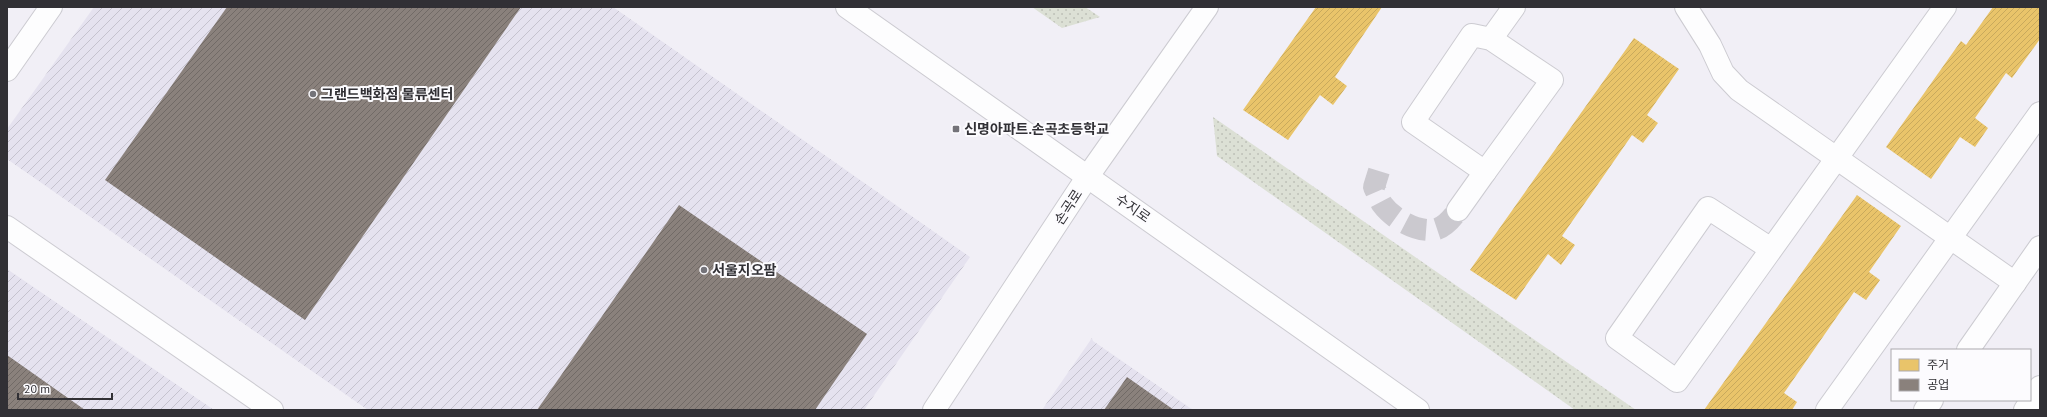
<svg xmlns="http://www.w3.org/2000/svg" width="2047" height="417" font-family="'PT Sans','Noto Sans KR',sans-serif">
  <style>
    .industrial { fill: url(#industrial-furrows) }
    .grass { fill: url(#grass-dots) }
    .homes { fill: url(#homes-hatch) }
    .industry { fill: url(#industry-hatch) }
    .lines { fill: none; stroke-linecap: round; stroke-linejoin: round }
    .minor-tunnel { stroke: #cbc9cf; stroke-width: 22; stroke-dasharray: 22 11; stroke-linecap: butt }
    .minor-casing { stroke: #cccbd1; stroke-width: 24 }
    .major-casing { stroke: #cccbd1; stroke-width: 24 }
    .minor { stroke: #fdfdfe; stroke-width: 22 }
    .major { stroke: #fdfdfe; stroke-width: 22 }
    .poi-dot { fill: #747379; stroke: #fcfbfe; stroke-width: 1.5 }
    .labels { text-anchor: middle; stroke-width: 4; stroke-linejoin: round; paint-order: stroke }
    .poi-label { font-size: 14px; font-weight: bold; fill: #313035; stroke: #fcfbfe; text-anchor: start }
    .street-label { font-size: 14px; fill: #313035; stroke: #fcfbfe }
  </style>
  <defs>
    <pattern id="industrial-furrows" width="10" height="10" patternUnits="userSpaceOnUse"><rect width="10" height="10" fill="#e5e2ef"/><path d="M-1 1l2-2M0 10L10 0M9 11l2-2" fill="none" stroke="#c5c2ce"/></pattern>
    <pattern id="grass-dots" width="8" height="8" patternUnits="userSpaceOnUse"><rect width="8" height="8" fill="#dce0d5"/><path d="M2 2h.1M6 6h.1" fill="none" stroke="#bdc0b7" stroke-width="1.8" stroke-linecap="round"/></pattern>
    <pattern id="homes-hatch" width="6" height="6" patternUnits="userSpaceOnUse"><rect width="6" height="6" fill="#e9c46a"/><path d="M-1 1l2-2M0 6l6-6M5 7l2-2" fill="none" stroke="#c8a95c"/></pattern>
    <pattern id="industry-hatch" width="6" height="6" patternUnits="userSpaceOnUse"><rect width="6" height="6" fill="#8a817c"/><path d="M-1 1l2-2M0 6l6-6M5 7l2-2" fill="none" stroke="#716a66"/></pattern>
  </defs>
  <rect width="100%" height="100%" fill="#f1eff6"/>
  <!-- industrial -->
  <g class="industrial">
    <path d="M94 7H613L970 257 864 410H368L7 159V129Z"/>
    <path d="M7 269 214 410H7Z"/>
    <path d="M1092 338 1093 341 1193 410H1042Z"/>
  </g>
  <!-- grass -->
  <g class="grass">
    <path d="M1032 7H1085L1100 17 1062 28Z"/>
    <path d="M1213 117 1636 410H1575L1217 156Z"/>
  </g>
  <!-- homes -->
  <g class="homes">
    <path d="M1316 7H1382L1335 77 1347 86 1333 105 1320 95 1288 140 1243 110Z"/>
    <path d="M1993 7H2040V39L2012 78 2006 73 1975 118 1988 128 1975 147 1960 137 1931 179 1886 147 1961 41 1966 45Z"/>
    <path d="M1634 38 1679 69 1647 115 1658 123 1643 143 1632 135 1562 236 1575 245 1561 265 1548 254 1516 300 1470 270Z"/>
    <path d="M1857 195 1901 226 1869 272 1880 280 1866 300 1854 292 1784 393 1797 402 1792 410H1704Z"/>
  </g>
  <!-- industry -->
  <g class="industry">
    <path d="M227 7H521L305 320 105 180Z"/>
    <path d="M679 205 867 334 815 410H537Z"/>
    <path d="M7 355 85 410H7Z"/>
    <path d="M1127 377 1174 410H1104Z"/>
  </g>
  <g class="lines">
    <!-- minor-tunnel -->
    <path class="minor-tunnel" d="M1379 171 1374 187C1377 193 1379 199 1382 204 1393 219 1418 234 1437 229 1446 226 1453 217 1458 210"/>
    <!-- minor casing -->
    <g class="minor-casing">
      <g id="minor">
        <path d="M1686 7 1710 45 1723 73 1739 90 2015 283"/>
        <path d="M1472 35 1491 39 1552 80 1485 172 1413 122Z"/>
        <path d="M1491 39 1514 7"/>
        <path d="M7 70 51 7"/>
        <path d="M1458 210 1485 172"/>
        <path d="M7 227 272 410"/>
        <path d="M1771 249 1708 208 1617 338 1677 381 1945 7"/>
        <path d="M1968 350 2040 247"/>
        <path d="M934 410 1088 176 1207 7"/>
        <path d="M1827 410 2040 113"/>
        <path d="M1925 410 1932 400"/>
        <path d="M2025 410 2040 387"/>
      </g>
    </g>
    <!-- major casing -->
    <g class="major-casing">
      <path id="major" d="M847 7 1418 410"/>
    </g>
    <!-- minor -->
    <use href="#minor" class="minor"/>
    <!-- major -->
    <use href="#major" class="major"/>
  </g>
  <!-- markers -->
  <g class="poi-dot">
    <circle cx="313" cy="94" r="4"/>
    <rect x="952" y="125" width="8" height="8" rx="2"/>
    <circle cx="704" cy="270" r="4"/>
  </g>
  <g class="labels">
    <!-- poi labels -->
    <g class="poi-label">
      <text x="321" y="99">그랜드백화점 물류센터</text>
      <text x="964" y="134">신명아파트.손곡초등학교</text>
      <text x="712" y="275">서울지오팜</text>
    </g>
    <!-- street labels -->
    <g class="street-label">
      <text transform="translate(1068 207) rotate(-57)" y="5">손곡로</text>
      <text transform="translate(1133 208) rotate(35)" y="5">수지로</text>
    </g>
  </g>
  <!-- border -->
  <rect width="2047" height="417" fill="none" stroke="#313035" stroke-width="16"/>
  <!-- legend -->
  <rect x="1891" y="349" width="140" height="52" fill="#fcfbfe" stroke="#abaaae"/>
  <rect x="1899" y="359" width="20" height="12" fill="#e9c46a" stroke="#abaaae"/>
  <text x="1927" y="369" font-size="12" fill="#313035">주거</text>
  <rect x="1899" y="379" width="20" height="12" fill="#8a817c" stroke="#abaaae"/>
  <text x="1927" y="389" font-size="12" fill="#313035">공업</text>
  <!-- scale -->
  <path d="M18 393v6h94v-6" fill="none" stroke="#313035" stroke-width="2"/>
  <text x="24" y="393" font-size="12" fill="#313035" stroke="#fcfbfe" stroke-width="3" paint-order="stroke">20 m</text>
</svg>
